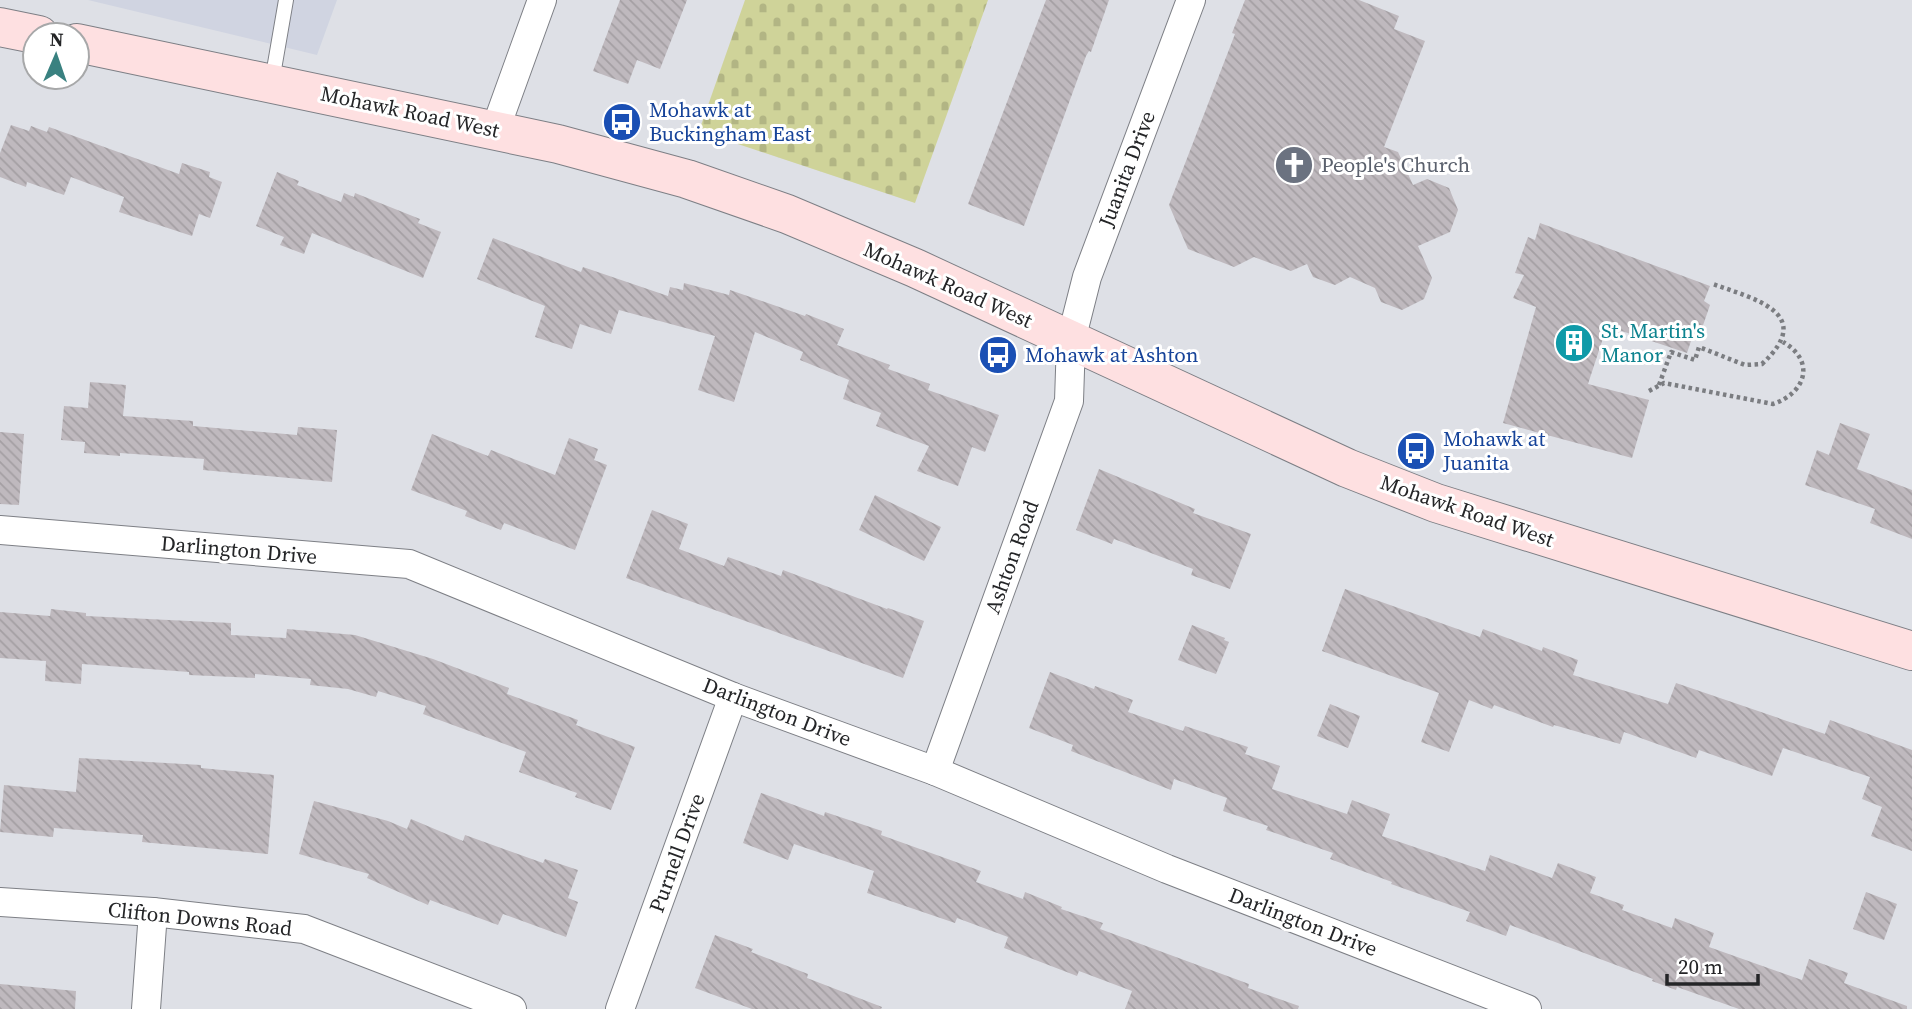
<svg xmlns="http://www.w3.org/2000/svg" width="1912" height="1009" font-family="'Source Serif 4',serif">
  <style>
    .built { fill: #d0d4e1 }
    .cemetery { fill: url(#cemetery-stones) }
    .building { fill: url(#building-back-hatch) }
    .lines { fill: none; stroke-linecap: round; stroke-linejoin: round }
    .service-casing { stroke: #7d7f85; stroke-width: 16 }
    .minor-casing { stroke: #7d7f85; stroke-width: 30 }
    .secondary-casing { stroke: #7d7f85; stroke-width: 40 }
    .path { stroke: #7b7d81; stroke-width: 4.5; stroke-dasharray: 3.5 3.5; stroke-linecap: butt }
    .service { stroke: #fff; stroke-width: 14 }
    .minor { stroke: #fff; stroke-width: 28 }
    .secondary { stroke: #fee0e1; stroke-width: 38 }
    .labels { text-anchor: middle; stroke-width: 6; stroke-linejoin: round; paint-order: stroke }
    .transit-label { font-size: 21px; fill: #164399; stroke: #fff; text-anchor: start }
    .street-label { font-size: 21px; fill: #242527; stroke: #fff }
    .worship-label { font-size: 21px; fill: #5b616d; stroke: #fff; text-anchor: start }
    .culture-label { font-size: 21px; fill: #0d838f; stroke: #fff; text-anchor: start }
  </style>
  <defs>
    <pattern id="cemetery-stones" width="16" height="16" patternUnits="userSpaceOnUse" patternTransform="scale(1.75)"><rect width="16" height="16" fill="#cfd399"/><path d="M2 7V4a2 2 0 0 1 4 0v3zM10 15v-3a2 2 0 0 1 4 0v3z" fill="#b2b584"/></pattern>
    <pattern id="building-back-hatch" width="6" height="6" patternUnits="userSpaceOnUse" patternTransform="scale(1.75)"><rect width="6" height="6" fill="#bfb9be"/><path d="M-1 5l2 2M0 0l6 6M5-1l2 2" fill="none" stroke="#a49fa3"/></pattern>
  </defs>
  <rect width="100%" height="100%" fill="#dee0e6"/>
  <!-- built -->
  <path class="built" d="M88 0H337L317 55Z"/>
  <!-- cemetery -->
  <path class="cemetery" d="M745 0H988L915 203 699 131Z"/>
  <!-- building -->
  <g class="building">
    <path d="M620 0H687L660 69 637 60 628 84 593 71Z"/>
    <path d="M1046 0H1109L1091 52 1089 51 1086 56 1024 226 968 204Z"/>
    <path d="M1245 0H1359L1399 16 1394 29 1425 41 1384 147 1398 152 1413 185 1427 179 1449 188 1458 210 1450 232 1418 246 1432 278 1424 299 1402 310 1381 302 1375 288 1350 277 1335 285 1313 277 1307 264 1291 271 1254 257 1234 267 1188 249 1169 205 1235 34 1232 33Z"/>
    <path d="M11 125 29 131 31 126 47 132 49 127 179 174 182 163 210 172 209 177 222 182 210 218 199 214 192 236 119 212 124 197 71 177 64 195 27 182 26 187 0 177V153Z"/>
    <path d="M277 172 299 181 297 185 341 202 344 193 354 197 355 193 420 219 418 223 441 232 423 278 312 233 304 254 280 245 284 237 256 226Z"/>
    <path d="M1540 223 1710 286 1704 301 1710 305 1698 340 1692 338 1687 353 1607 326 1588 384 1649 400 1632 458 1503 423 1536 307 1513 298 1524 275 1515 273 1528 237 1535 240Z"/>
    <path d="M493 238 581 272 583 267 668 296 670 287 683 290 684 283 729 295 730 290 805 316 806 314 844 329 837 345 890 365 888 369 930 384 928 390 999 415 985 452 972 447 958 486 917 471 929 446 876 426 881 413 843 399 849 380 800 360 803 352 755 332 734 402 698 390 715 336 619 310 611 334 580 324 572 349 535 337 545 306 477 279Z"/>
    <path d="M90 382 126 385 123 416 193 421V426L297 435 298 427 337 430 332 482 203 470 204 459 120 453V456L84 453 85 442 61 440 64 406 88 408Z"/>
    <path d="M1840 423 1870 434 1857 469 1912 490V539L1870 523 1875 509 1805 485 1817 450 1829 455Z"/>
    <path d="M0 432 24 434 19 505 0 504Z"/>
    <path d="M432 434 488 456 491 450 555 475 569 438 598 449 594 460 607 465 575 550 504 523 501 530 465 516 467 511 411 490Z"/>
    <path d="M1099 469 1195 509 1193 513 1251 534 1230 589 1191 575 1193 569 1114 539 1112 544 1076 530Z"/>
    <path d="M875 495 941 527 924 561 859 530Z"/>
    <path d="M652 510 688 524 679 549 724 566 728 557 781 576 783 570 887 609 888 608 924 621 903 678 626 578Z"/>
    <path d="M1345 589 1480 637 1483 629 1542 651 1543 647 1578 660 1573 675 1668 704 1676 683 1825 734 1830 720 1912 750V851L1871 836 1882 807 1862 799 1870 777 1783 748 1772 776 1699 750 1696 758 1624 732 1620 744 1554 725 1553 727 1494 705 1492 709 1469 700 1449 752 1421 742 1439 693 1322 651Z"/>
    <path d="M51 609 86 613V616L231 623V635L286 638 287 629 355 635 433 659 509 688 507 694 578 720 576 725 635 747 611 810 575 797 577 793 519 772 526 752 423 714 426 706 378 691 376 697 348 689 310 685 311 679 255 674V678L189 675V672L82 664 81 684 45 681 46 661 0 658V612L50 616Z"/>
    <path d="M1192 625 1225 638 1224 640 1229 642 1216 674 1178 660Z"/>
    <path d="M1050 672 1094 689 1095 686 1133 700 1128 712 1183 731 1185 726 1248 747 1245 754 1280 766 1272 789 1347 814 1352 800 1390 814 1382 836 1485 871 1490 855 1552 878 1558 863 1596 877 1590 893 1624 905 1622 910 1672 928 1675 918 1714 933 1709 947 1802 980 1809 959 1848 973 1844 983 1907 1006V1009H1739L1677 987 1676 990 1652 981 1653 979 1510 925 1506 936 1466 921 1470 912 1391 884 1392 882 1330 859 1333 853 1266 830 1268 826 1223 811 1227 798 1174 779 1171 790 1071 751 1073 745 1029 728Z"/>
    <path d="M1330 704 1360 716 1348 748 1317 736Z"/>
    <path d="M79 758 201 765V768L274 775 268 854 142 842 143 835 54 828 53 837 0 832 4 785 76 792Z"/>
    <path d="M761 793 824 816 825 812 882 831 881 835 981 871 976 882 1023 899 1025 892 1062 907 1061 909 1103 923 1100 929 1249 984 1248 988 1299 1006 1298 1009H1125L1132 991 1079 971 1077 976 1004 948 1008 937 957 918 955 923 867 893 874 871 794 844 788 860 743 843Z"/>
    <path d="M314 801 388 821 407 829 411 819 463 841 465 835 543 863 545 859 578 870 568 898 578 902 566 937 503 914 498 925 430 900 428 905 367 878 369 874 299 854Z"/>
    <path d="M1866 892 1897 904 1884 940 1853 929Z"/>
    <path d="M715 935 753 949 751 952 808 974 807 978 882 1007 881 1009H752L695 988Z"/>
    <path d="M0 984 76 991 75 1009H0Z"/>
  </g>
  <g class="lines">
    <!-- service casing -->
    <g class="service-casing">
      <path id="service" d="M272 81 286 0"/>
    </g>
    <!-- minor casing -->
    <g class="minor-casing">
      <g id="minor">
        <path d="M495 130 542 0"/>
        <path d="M0 530 409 564 733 697 935 771 1167 869 1527 1009"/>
        <path d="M935 771 1069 401 1071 340 1087 277 1191 0"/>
        <path d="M0 902 153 912 304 929 512 1009"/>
        <path d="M146 1009 153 912"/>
        <path d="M620 1009 733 697"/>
      </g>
    </g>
    <!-- secondary casing -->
    <g class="secondary-casing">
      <g id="secondary">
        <path d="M0 27 39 35"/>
        <path d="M77 43 558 144 687 179 787 214 915 268 1347 468 1436 503 1912 651"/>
      </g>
    </g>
    <!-- path -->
    <g class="path">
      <path d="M1659 385 1671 352 1695 360 1699 347 1745 365 1762 364C1817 313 1754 299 1713 284"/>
      <path d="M1649 391 1664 383 1773 404C1806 393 1816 361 1783 342"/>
    </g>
    <!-- service -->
    <use href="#service" class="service"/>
    <!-- minor -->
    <use href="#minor" class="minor"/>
    <!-- secondary -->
    <use href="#secondary" class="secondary"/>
  </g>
  <!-- icons -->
  <defs>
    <g id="bus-disc" transform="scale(2.0125)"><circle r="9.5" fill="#1a4fb4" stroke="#fff"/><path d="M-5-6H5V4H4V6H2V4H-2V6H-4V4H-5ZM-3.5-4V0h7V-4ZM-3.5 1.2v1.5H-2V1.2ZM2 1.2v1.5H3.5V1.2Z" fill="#fff"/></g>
    <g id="church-disc" transform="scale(2.0125)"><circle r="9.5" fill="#6b7280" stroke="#fff"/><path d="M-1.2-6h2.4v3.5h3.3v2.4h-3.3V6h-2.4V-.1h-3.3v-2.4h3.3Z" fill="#fff"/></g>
    <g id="building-disc" transform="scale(2.0125)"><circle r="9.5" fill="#0f9aa8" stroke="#fff"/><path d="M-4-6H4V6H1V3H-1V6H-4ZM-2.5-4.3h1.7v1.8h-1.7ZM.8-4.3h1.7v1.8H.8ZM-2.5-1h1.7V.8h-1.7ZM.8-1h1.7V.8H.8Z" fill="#fff"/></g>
  </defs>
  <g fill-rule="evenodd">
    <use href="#bus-disc" x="622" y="122"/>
    <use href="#church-disc" x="1294" y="165"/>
    <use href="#building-disc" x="1574" y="343"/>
    <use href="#bus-disc" x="998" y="355"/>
    <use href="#bus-disc" x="1416" y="451"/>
  </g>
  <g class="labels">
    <!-- transit labels -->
    <g class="transit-label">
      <text x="649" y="117">Mohawk at<tspan x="649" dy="24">Buckingham East</tspan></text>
      <text x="1025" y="362">Mohawk at Ashton</text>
      <text x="1443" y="446">Mohawk at<tspan x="1443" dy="24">Juanita</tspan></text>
    </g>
    <!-- street labels -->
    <g class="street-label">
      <text transform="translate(410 112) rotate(12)" y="7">Mohawk Road West</text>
      <text transform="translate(1127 169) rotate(-69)" y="7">Juanita Drive</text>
      <text transform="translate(948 285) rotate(24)" y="7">Mohawk Road West</text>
      <text transform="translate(1467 511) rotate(19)" y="7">Mohawk Road West</text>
      <text transform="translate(239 550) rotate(5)" y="7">Darlington Drive</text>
      <text transform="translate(1012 557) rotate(-70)" y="7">Ashton Road</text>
      <text transform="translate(777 712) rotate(21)" y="7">Darlington Drive</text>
      <text transform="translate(677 853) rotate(-70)" y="7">Purnell Drive</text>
      <text transform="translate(200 919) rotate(6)" y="7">Clifton Downs Road</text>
      <text transform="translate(1303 922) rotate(21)" y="7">Darlington Drive</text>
    </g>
    <!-- worship labels -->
    <g class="worship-label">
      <text x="1321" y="172">People's Church</text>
    </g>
    <!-- culture labels -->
    <g class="culture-label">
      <text x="1601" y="338">St. Martin's<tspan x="1601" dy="24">Manor</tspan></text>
    </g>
  </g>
  <!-- north arrow -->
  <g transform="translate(56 56) rotate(2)"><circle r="33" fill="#ffffff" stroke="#a7a8a9" stroke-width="2"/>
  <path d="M0-5L12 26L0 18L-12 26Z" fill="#398180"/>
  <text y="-10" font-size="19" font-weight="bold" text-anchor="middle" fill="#242527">N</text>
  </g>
  <!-- scale -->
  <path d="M1667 974v10h91v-10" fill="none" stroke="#242527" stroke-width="3.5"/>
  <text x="1678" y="974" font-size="21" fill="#242527" stroke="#ffffff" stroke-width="5" paint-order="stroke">20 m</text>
</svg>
